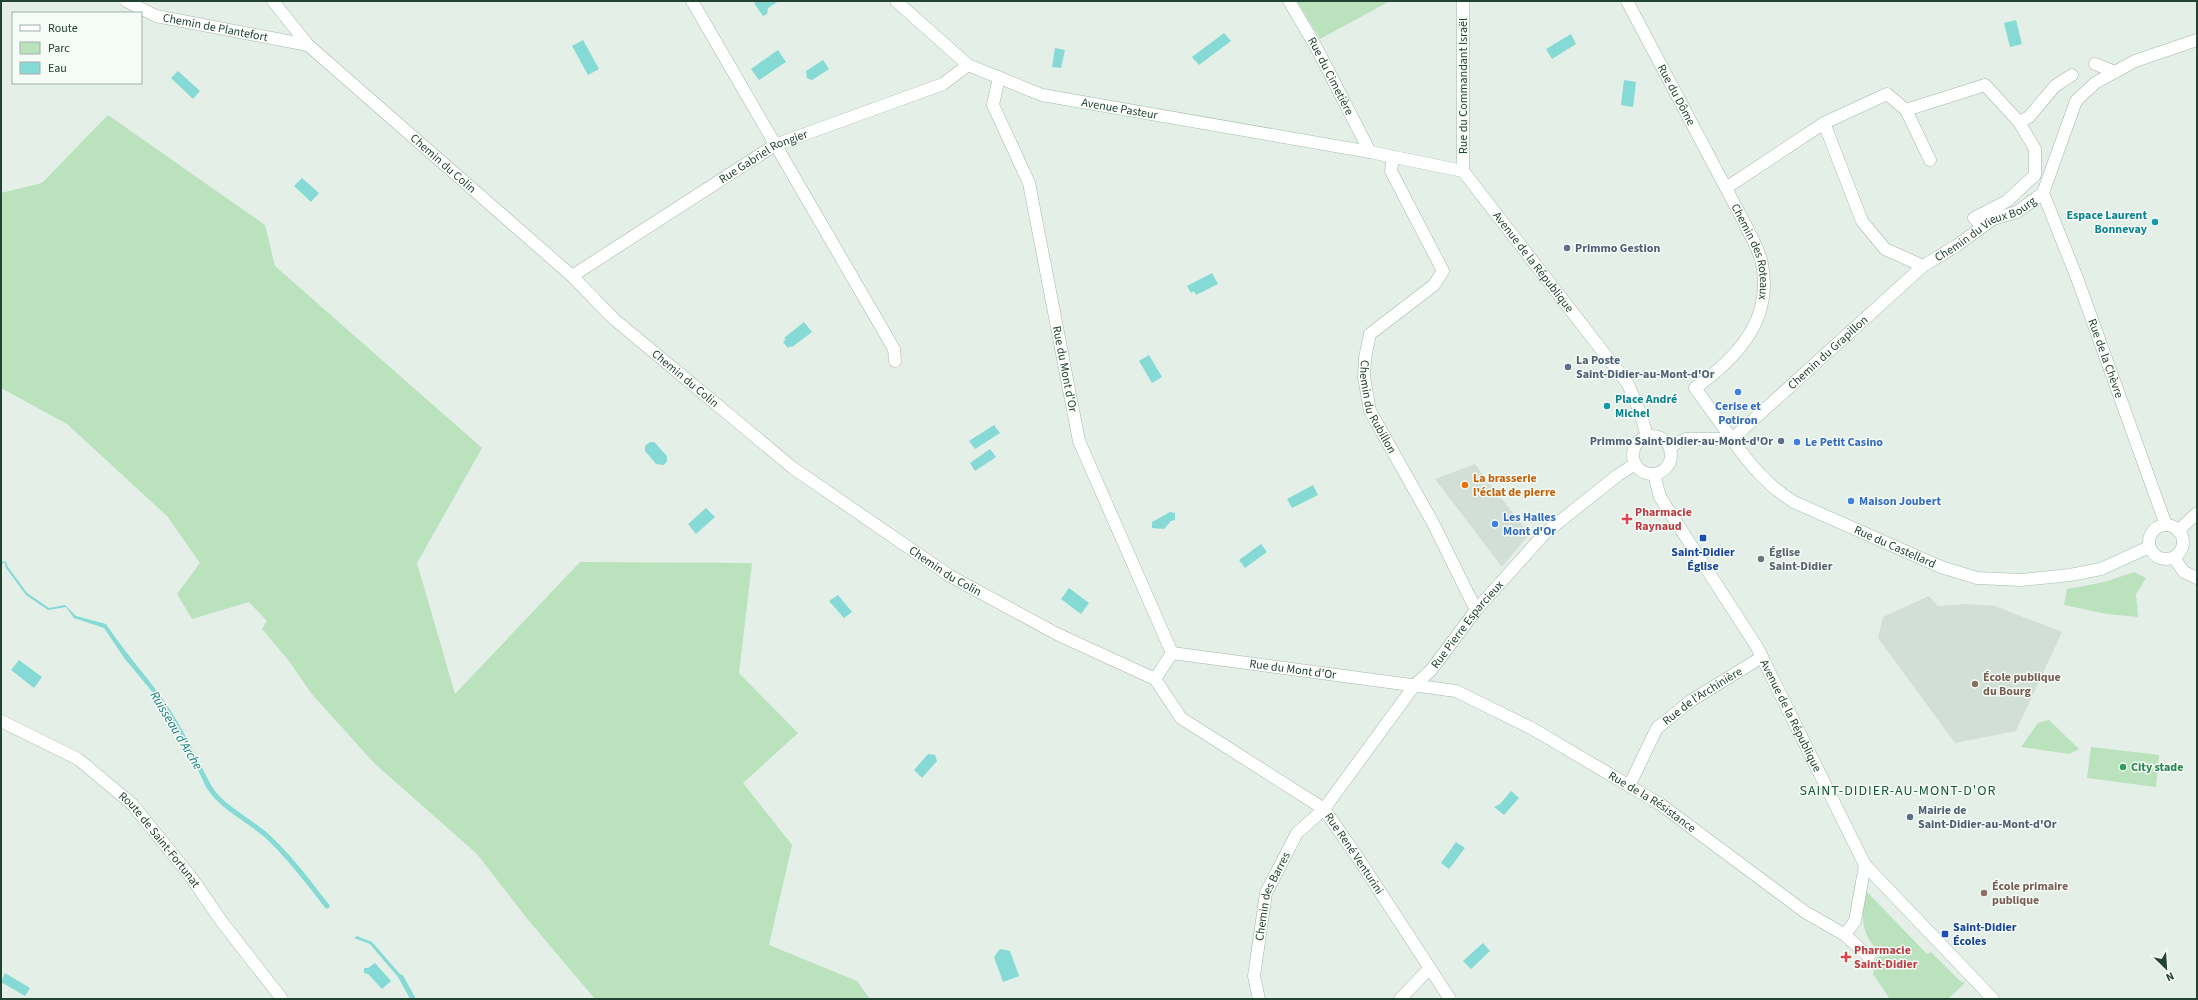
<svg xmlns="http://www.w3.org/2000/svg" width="2198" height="1000" font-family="'Source Sans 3',sans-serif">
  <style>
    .built { fill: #d1dfd6 }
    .green { fill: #bae2bd }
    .water { fill: #85dad5 }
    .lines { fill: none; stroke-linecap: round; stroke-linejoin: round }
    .stream { stroke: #85dad5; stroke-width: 5 }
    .street-casing { stroke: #a5b8ad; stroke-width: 13 }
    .secondary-casing { stroke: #a3bfb0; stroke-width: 13 }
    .street { stroke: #fff; stroke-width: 12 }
    .secondary { stroke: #fff; stroke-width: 12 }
    .culture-dot { fill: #0f9aa8; stroke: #f5fbf6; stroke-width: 1.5 }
    .service-dot { fill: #5c6f8a; stroke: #f5fbf6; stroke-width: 1.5 }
    .shop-dot { fill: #3f7fe0; stroke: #f5fbf6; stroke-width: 1.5 }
    .food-dot { fill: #e8710a; stroke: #f5fbf6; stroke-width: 1.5 }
    .health-dot { fill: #e0444e; stroke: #f5fbf6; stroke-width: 1.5 }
    .transit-dot { fill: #1a4fb4; stroke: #f5fbf6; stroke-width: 1.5 }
    .worship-dot { fill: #6b7280; stroke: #f5fbf6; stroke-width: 1.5 }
    .education-dot { fill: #8d6e63; stroke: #f5fbf6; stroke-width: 1.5 }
    .leisure-dot { fill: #2e9e5b; stroke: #f5fbf6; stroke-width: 1.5 }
    .labels { text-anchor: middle; stroke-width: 3; stroke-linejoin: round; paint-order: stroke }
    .street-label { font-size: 12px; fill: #204332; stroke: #f5fbf6 }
    .culture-label { font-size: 12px; font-weight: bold; fill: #0d838f; stroke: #f5fbf6; text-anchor: end }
    .service-label { font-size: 12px; font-weight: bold; fill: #4e5e75; stroke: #f5fbf6; text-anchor: start }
    .shop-label { font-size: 12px; font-weight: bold; fill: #366cbe; stroke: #f5fbf6; text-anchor: start }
    .food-label { font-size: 12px; font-weight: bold; fill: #c56008; stroke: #f5fbf6; text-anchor: start }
    .health-label { font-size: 12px; font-weight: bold; fill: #be3a42; stroke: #f5fbf6; text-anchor: start }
    .transit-label { font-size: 12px; font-weight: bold; fill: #164399; stroke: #f5fbf6 }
    .worship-label { font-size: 12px; font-weight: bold; fill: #5b616d; stroke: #f5fbf6; text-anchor: start }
    .education-label { font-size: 12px; font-weight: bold; fill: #785e54; stroke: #f5fbf6; text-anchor: start }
    .leisure-label { font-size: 12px; font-weight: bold; fill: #27864d; stroke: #f5fbf6; text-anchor: start }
    .water-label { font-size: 13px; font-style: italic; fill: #127b77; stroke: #f5fbf6 }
    .quarter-label { font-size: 14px; letter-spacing: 1px; fill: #19583c; stroke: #f5fbf6 }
  </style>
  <rect width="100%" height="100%" fill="#e3efe7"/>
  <!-- built -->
  <g class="built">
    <path d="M1475 464 1529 534 1502 567 1435 479Z"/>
    <path d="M1929 596 1938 606 1967 604 1995 606 2062 632 2016 731 1955 743 1878 638 1883 617Z"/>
  </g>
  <!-- green -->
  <g class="green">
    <path d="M1297 1H1390L1320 39Z"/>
    <path d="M108 115 265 225 275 266 482 448 417 563 455 694 580 562 752 563 739 673 798 733 743 783 792 845 769 945 857 981 870 999H595L529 921 477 854 374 763 311 693 289 661 262 629 267 621 249 602 192 619 177 594 200 563 167 516 67 424 1 388V193L42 183Z"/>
    <path d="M2134 572 2146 578 2136 594 2138 617 2107 614 2064 605 2067 589 2105 582Z"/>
    <path d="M2049 720 2079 749 2069 754 2021 747 2038 723Z"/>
    <path d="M2091 747 2159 755 2156 787 2087 778Z"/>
    <path d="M1865 890 1927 954 1931 952 1959 980 1965 983 1948 999H1890L1873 974 1874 971 1869 967 1879 956 1885 957C1860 936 1861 920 1865 890Z"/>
  </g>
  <!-- water -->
  <g class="water">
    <path d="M757 1H779L768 8 767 14 763 16 754 3Z"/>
    <path d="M2016 20 2022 44 2010 47 2004 23Z"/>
    <path d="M1224 33 1231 41 1199 65 1192 57Z"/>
    <path d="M1571 34 1576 44 1552 59 1546 49Z"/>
    <path d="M583 40 599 69 588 75 572 46Z"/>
    <path d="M1055 48 1065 50 1061 68 1052 67Z"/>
    <path d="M778 50 786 62 759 80 751 69Z"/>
    <path d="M823 60 829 69 812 80 807 78 806 71Z"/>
    <path d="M178 71 200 91 193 99 171 78Z"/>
    <path d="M1624 80 1636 82 1633 107 1621 105Z"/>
    <path d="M302 178 319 193 311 202 294 186Z"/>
    <path d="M1212 273 1218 284 1196 295 1194 291 1191 293 1187 286Z"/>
    <path d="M804 322 812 332 792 347 791 346 788 348 783 342 786 339 784 338Z"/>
    <path d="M1149 355 1162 377 1152 383 1139 361Z"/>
    <path d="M994 425 1000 433 975 449 969 441Z"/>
    <path d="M650 442H654L667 456V461L664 465 656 464 645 451V446Z"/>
    <path d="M990 449 996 457 975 471 970 463Z"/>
    <path d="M1313 485 1318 495 1292 508 1287 499Z"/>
    <path d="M706 508 715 517 696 534 688 524Z"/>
    <path d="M1170 512 1175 513V520L1171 521 1164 529 1152 528V522Z"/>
    <path d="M1261 544 1267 552 1245 568 1239 560Z"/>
    <path d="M1 561 6 562 8 567 27 593 49 608 65 605 76 616 106 624C123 650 144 673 162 698 182 726 196 757 212 787L207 789 182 736 159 700 125 659 104 628 74 618 66 607 48 610 26 595 6 568 5 563 1 564Z"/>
    <path d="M1069 588 1089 603 1081 614 1061 599Z"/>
    <path d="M838 595 852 612 844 618 829 601Z"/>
    <path d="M19 660 42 677 34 688 11 670Z"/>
    <path d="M928 754 935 755 937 761 922 778 914 770Z"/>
    <path d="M1511 791 1519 798 1504 815 1494 807 1500 804Z"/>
    <path d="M1456 842 1465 848 1449 869 1441 863Z"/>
    <path d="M357 936 372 942 406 981 403 983 370 944 354 938Z"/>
    <path d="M1483 943 1490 951 1471 969 1463 961Z"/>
    <path d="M1000 949 1010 951 1019 976 1003 982 994 957Z"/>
    <path d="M375 963 391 981 382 989 368 974 364 973V968H368Z"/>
    <path d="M5 973 30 988 25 996 1 982Z"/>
  </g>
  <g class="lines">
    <!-- stream -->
    <g class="stream">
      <path d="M207 783C218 806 248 819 267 836 289 856 308 882 327 906"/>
      <path d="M401 977 413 999"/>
    </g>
    <!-- street casing -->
    <g class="street-casing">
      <g id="street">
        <path id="s1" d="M126 1 156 16 308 45"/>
        <path id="s2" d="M273 1 308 45 572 276 614 319 793 468 950 576 1057 634 1155 679"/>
        <path d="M692 1 894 349 895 361"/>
        <path id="s3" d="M1289 1 1315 45 1370 152"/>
        <path d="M1463 1V171"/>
        <path id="s4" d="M1627 1 1745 224C1751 237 1760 251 1762 264 1773 320 1737 358 1695 388L1732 439 1923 266"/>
        <path d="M2095 64 2115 72"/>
        <path id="s5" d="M999 77 993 105 1029 183 1079 441 1172 653"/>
        <path d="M2019 122 2029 117 2055 86 2072 75"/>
        <path id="s6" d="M1824 123 1862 221 1885 249 1923 266 1956 246 1993 219 2017 212 2043 193 2076 101 2095 83 2135 61 2197 40"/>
        <path id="s7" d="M1393 157 1391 171 1443 271 1434 285 1370 334 1365 358 1364 377 1370 411 1433 523 1476 610"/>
        <path d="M1930 160 1906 110 1985 85 2019 122 2035 149V175L2007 201 1974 218 1982 226"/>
        <path d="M1726 188 1824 123 1887 94 1906 110"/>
        <path id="s8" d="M2043 193 2077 278 2166 525"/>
        <path id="s9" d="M572 276 775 145 943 84 968 65"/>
        <path d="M2174 558 2184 572 2197 578"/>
        <path id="s10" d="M1172 653 1456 691 1533 729 1660 804 1805 912 1845 935 1869 957"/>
        <path id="s11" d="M1155 679 1181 718 1324 809 1358 858 1450 999"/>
        <path d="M1155 679 1172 653"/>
        <path id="s12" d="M1629 786 1657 728 1692 700 1762 657"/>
        <path d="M1845 935 1855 921 1865 865"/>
        <path id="s13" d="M1259 999 1254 976 1266 893 1297 833 1324 809 1414 686 1432 669 1476 610 1545 533 1618 475 1635 464"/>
        <path d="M1400 999 1430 968"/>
      </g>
    </g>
    <!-- secondary casing -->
    <g class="secondary-casing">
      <g id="secondary">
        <path id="s14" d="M896 1 968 65 1042 95 1370 152 1463 171 1628 384 1641 415 1647 436"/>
        <circle cx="1652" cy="455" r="19"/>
        <path id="s15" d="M1669 446 1686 439H1732C1750 465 1768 486 1794 502L1941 567 1977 578 2021 580 2070 575 2101 569 2149 547"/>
        <path id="s16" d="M1654 474 1660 497 1757 647 1865 865 1993 999"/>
        <circle cx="2166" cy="542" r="17"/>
        <path d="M2178 531 2197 513"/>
        <path id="s17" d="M1 721 78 759 132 804 191 877 222 922 282 999"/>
      </g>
    </g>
    <!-- street -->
    <use href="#street" class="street"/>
    <!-- secondary -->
    <use href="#secondary" class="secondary"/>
  </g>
  <!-- markers -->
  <g class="culture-dot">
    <circle cx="2155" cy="222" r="4"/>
    <circle cx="1607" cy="406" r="4"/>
  </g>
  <g class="service-dot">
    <circle cx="1567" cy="248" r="4"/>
    <circle cx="1568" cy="367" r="4"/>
    <circle cx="1781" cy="441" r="4"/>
    <circle cx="1910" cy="817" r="4"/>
  </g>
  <g class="shop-dot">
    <circle cx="1738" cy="392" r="4"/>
    <circle cx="1797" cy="442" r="4"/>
    <circle cx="1851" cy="501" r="4"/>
    <circle cx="1495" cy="524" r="4"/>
  </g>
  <circle class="food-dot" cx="1465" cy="485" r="4"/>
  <g class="health-dot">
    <path d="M1625 513h4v4h4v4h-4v4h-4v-4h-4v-4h4z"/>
    <path d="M1844 951h4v4h4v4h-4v4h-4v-4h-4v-4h4z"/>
  </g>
  <g class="transit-dot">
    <rect x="1699" y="534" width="8" height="8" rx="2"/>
    <rect x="1941" y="930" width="8" height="8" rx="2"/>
  </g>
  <circle class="worship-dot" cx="1761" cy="559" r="4"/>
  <g class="education-dot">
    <circle cx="1975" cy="684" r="4"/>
    <circle cx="1984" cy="893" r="4"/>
  </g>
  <circle class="leisure-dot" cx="2123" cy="767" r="4"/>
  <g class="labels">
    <!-- street labels -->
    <g class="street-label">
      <text dy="4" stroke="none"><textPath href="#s1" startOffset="94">Chemin de Plantefort</textPath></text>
      <text dy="4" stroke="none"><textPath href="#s3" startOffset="86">Rue du Cimetière</textPath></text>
      <text transform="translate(1463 86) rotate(-90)" y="4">Rue du Commandant Israël</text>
      <text dy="4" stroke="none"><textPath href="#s4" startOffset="106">Rue du Dôme</textPath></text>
      <text dy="4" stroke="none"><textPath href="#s14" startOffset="255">Avenue Pasteur</textPath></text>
      <text dy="4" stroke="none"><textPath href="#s9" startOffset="226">Rue Gabriel Rongier</textPath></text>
      <text dy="4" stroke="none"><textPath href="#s2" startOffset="236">Chemin du Colin</textPath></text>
      <text dy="4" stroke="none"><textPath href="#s6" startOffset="256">Chemin du Vieux Bourg</textPath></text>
      <text dy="4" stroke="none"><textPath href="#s4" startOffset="281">Chemin des Roteaux</textPath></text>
      <text dy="4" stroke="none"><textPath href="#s14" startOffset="719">Avenue de la République</textPath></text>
      <text dy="4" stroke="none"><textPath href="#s4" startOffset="638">Chemin du Grapillon</textPath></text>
      <text dy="4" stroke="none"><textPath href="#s8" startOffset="177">Rue de la Chèvre</textPath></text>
      <text dy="4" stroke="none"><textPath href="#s5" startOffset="304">Rue du Mont d'Or</textPath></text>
      <text dy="4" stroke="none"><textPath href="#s2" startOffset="560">Chemin du Colin</textPath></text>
      <text dy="4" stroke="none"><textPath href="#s7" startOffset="300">Chemin du Rubillon</textPath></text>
      <text dy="4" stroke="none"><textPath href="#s15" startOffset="264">Rue du Castellard</textPath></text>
      <text dy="4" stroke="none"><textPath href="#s2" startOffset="884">Chemin du Colin</textPath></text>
      <text dy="4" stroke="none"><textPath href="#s13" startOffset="445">Rue Pierre Esparcieux</textPath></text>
      <text dy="4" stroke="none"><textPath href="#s10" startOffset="122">Rue du Mont d'Or</textPath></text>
      <text dy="4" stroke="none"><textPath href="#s12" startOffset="120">Rue de l'Archinière</textPath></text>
      <text dy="4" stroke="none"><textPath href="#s16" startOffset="279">Avenue de la République</textPath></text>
      <text dy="4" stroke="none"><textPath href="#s10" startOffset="512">Rue de la Résistance</textPath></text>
      <text dy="4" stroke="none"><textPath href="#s17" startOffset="201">Route de Saint-Fortunat</textPath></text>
      <text dy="4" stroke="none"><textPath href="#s11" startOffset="270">Rue René Venturini</textPath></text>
      <text dy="4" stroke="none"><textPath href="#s13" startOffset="106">Chemin des Barres</textPath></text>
    </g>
    <!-- culture labels -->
    <g class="culture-label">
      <text x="2147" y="219">Espace Laurent<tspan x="2147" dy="14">Bonnevay</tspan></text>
      <text x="1615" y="403" text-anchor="start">Place André<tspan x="1615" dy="14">Michel</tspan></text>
    </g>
    <!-- service labels -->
    <g class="service-label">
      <text x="1575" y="252">Primmo Gestion</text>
      <text x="1576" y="364">La Poste<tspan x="1576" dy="14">Saint-Didier-au-Mont-d'Or</tspan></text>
      <text x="1773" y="445" text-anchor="end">Primmo Saint-Didier-au-Mont-d'Or</text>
      <text x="1918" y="814">Mairie de<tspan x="1918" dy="14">Saint-Didier-au-Mont-d'Or</tspan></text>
    </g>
    <!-- shop labels -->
    <g class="shop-label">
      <text x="1738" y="410" text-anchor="middle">Cerise et<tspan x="1738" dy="14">Potiron</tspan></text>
      <text x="1805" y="446">Le Petit Casino</text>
      <text x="1859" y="505">Maison Joubert</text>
      <text x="1503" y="521">Les Halles<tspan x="1503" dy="14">Mont d'Or</tspan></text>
    </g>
    <!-- food labels -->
    <g class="food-label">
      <text x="1473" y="482">La brasserie<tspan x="1473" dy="14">l'éclat de pierre</tspan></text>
    </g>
    <!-- health labels -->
    <g class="health-label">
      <text x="1635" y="516">Pharmacie<tspan x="1635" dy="14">Raynaud</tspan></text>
      <text x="1854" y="954">Pharmacie<tspan x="1854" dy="14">Saint-Didier</tspan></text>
    </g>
    <!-- transit labels -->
    <g class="transit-label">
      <text x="1703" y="556">Saint-Didier<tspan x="1703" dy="14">Église</tspan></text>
      <text x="1953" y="931" text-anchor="start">Saint-Didier<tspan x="1953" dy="14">Écoles</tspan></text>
    </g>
    <!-- worship labels -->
    <g class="worship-label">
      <text x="1769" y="556">Église<tspan x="1769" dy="14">Saint-Didier</tspan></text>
    </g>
    <!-- education labels -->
    <g class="education-label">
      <text x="1983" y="681">École publique<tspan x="1983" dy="14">du Bourg</tspan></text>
      <text x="1992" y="890">École primaire<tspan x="1992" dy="14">publique</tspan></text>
    </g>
    <!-- leisure labels -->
    <g class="leisure-label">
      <text x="2131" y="771">City stade</text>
    </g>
    <!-- water labels -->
    <g class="water-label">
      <text transform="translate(177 730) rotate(59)" y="5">Ruisseau d'Arche</text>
    </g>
    <!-- quarter labels -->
    <g class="quarter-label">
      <text x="1898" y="795">SAINT-DIDIER-AU-MONT-D'OR</text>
    </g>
  </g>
  <!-- border -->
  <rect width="2198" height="1000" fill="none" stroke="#204332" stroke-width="4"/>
  <!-- legend -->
  <rect x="12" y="12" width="130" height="72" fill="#f5fbf6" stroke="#a0b1a8"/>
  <rect x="20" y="25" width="20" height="6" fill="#ffffff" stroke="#a0b1a8"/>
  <text x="48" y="32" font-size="12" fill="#204332">Route</text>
  <rect x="20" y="42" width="20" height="12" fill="#bae2bd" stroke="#a0b1a8"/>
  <text x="48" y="52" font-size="12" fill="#204332">Parc</text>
  <rect x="20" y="62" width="20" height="12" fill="#85dad5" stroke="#a0b1a8"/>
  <text x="48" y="72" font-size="12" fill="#204332">Eau</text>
  <!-- north arrow -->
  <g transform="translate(2166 968) rotate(155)" stroke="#f5fbf6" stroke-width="3" paint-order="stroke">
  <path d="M0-3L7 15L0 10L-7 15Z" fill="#204332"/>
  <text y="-6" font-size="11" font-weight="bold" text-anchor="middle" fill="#204332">N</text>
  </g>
</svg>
